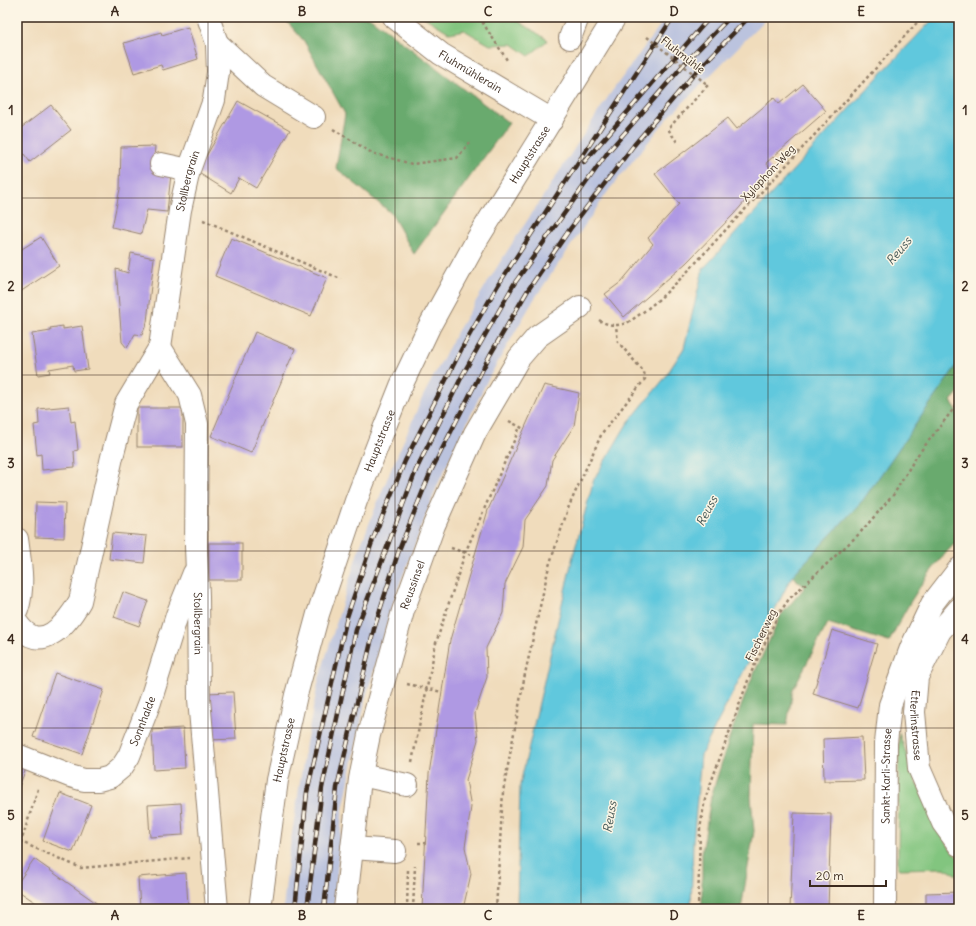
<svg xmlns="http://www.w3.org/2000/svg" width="976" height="926" font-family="Delius,sans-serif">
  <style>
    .industrial { fill: #bbc3de }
    .green { fill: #82c57f; stroke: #5e784e }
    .forest { fill: #69aa6e; stroke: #526a46 }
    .water { fill: #60c8dd; stroke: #4e797e }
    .building { fill: #af99e3 }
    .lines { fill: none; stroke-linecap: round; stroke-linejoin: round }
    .minor-casing { stroke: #96836d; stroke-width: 24 }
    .major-casing { stroke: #96836d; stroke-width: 24 }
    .path { stroke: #96836d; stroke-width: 2.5; stroke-dasharray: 3 3; stroke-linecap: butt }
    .minor { stroke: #fff; stroke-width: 22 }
    .major { stroke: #fff; stroke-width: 22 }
    .rail-casing { stroke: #3b2a1e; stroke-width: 4.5 }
    .rail { stroke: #fcf5e5; stroke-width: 3; stroke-dasharray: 9; stroke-linecap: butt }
    .path-bridge { stroke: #96836d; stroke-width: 2.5; stroke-dasharray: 3 3; stroke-linecap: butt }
    .grid { fill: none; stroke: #3b2a1e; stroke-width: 1; stroke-opacity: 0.55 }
    .labels { text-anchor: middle; stroke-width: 3; stroke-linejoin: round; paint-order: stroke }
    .street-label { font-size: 11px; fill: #3b2a1e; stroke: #fcf5e5 }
    .water-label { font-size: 12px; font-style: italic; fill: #465957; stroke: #fcf5e5 }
    .neatline { fill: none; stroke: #3b2a1e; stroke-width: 1.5 }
    .grid-label { font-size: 13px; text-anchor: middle; font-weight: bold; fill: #3b2a1e }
  </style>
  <rect width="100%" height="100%" fill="#fcf5e5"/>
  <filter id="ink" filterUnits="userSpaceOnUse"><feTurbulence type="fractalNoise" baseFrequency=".025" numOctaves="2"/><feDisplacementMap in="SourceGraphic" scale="8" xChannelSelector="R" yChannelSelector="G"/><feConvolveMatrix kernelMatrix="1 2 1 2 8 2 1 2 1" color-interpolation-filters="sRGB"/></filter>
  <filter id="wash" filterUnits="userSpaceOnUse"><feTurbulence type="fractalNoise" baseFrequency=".012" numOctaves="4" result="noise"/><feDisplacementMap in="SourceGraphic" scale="16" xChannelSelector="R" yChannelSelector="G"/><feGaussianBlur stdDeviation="0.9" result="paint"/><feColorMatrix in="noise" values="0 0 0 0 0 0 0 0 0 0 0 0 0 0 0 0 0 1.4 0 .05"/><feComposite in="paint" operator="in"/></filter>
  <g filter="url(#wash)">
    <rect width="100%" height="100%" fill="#f0dcbc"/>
    <!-- industrial -->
    <path class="industrial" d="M666 17H768L668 118 609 190 533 301 487 381 438 484 396 594 366 697 342 815 334 909H283L288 860 306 743 319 679 358 552 384 486 423 396 457 332 502 259 610 94Z"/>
    <!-- green -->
    <g class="green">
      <path d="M424 17H516L515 19 548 40 529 56 512 44 490 45 464 30 450 33Z"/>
      <path d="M899 733 918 786 950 849 959 859V876L944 868 898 869Z"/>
    </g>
    <!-- forest -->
    <g class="forest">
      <path d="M283 17H369L509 123 414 254 391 213 336 168 345 114 304 41Z"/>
      <path d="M959 362V392L951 401 959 413V539C928 570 908 603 889 642L828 623 793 689 787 725 753 724 751 797 754 831 741 909H702V853L711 797 731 733 751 680 781 615 805 587 792 576 863 500Z"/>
    </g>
    <!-- water -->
    <path class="water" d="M935 17H959V362L863 500 792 576 701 755 693 843 691 909H517L520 785 573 556 594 479 627 424 664 379 684 348 703 269 877 78Z"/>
    <g id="blocks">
      <!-- building -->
      <g class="building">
        <path d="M188 27 198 59 163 70 161 65 134 73 124 43 161 32 162 35Z"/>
        <path d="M803 84 826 111 766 163 772 170 734 214 686 263 624 317 605 294 621 282 653 244 648 238 679 204 655 174 728 118 737 129 774 98 779 104Z"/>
        <path d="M238 101 290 130 256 188 239 178 231 193 197 172Z"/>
        <path d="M51 105 71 130 30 162 17 145V131Z"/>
        <path d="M155 146 153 171 171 174 167 212 147 210 141 234 112 227 120 189 121 147Z"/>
        <path d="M41 237 59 266 20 292 17 287V252Z"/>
        <path d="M231 238 327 278 311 316 215 276Z"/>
        <path d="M131 253 154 258 147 322 142 335 135 334 127 348 122 342 116 269 128 273Z"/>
        <path d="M63 326V329L82 326 88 369 74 371 73 365 49 369 50 373 38 375 32 334 51 331 50 328Z"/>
        <path d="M255 332 295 349 251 453 211 436Z"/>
        <path d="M544 385 579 393 574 426 552 460 548 486 525 520 523 547 505 584 503 613 486 648 487 677 475 713 478 740 466 780 471 807 465 847 471 874 463 909H422L429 774 450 640 488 510Z"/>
        <path d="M69 406 71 422 75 421 78 450 74 451 75 467 42 470 41 454 37 455 34 425 39 424 38 409Z"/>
        <rect x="137" y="408" width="46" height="39"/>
        <path d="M36 502 65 503 64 538 35 537Z"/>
        <path d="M112 533 147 536 144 563 109 559Z"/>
        <rect x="209" y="543" width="33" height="37"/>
        <path d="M123 592 148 601 139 626 114 617Z"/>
        <path d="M832 630 877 644 858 708 813 694Z"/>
        <path d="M55 673 104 690 82 754 33 737Z"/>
        <path d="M233 692 236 739 208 740 205 693Z"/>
        <path d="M183 728 185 768 154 770 152 730Z"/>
        <path d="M862 737 864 780 824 781 823 739Z"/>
        <path d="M17 762 27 766 17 792Z"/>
        <path d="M60 793 91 805 73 852 43 841Z"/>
        <path d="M181 803 183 835 150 837 148 805Z"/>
        <path d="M794 813 831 814 828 909H790Z"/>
        <path d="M34 859 85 895 105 909H45L17 890V884Z"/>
        <path d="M186 873 188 905 140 908 138 877Z"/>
        <path d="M959 892V909H926V893Z"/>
      </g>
    </g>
  </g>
  <g filter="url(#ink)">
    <use href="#blocks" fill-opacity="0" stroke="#96836d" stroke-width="1"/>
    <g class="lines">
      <!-- minor casing -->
      <g class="minor-casing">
        <g id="minor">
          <path id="s1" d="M394 17 441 54 552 120"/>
          <path d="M570 38 578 17"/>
          <path d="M217 43 263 86 314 117"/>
          <path d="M161 164 189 170"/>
          <path id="s2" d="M160 347 190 395 197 424 196 547 198 596 199 699 217 909"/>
          <path d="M17 539C20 562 25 587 17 610"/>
          <path id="s3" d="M959 609 940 631 917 677 914 712 919 768 943 823 959 845"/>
          <path id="s4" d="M17 623C40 657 67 624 80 601L112 457 126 404 160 347 180 210 189 170 214 100 218 72 217 43 208 17"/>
          <path id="s5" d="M17 755 70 776 84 780H99L110 777 122 767 129 756 150 702 177 615 194 573"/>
          <path d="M361 775 407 785"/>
          <path d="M352 848 395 851"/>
          <path id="s6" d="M345 909 360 779 369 735 403 611 434 525 475 433 519 358 537 337 580 307"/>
          <path id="s7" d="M885 909 886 743 890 705 911 648 932 604 959 569"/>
        </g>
      </g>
      <!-- major casing -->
      <g class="major-casing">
        <g id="major">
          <path id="s8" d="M260 909 277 780 296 695 318 614 356 501 378 444 401 386 429 327 478 238 615 17"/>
        </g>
      </g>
      <!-- path -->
      <g class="path">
        <path d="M479 17 507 60"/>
        <path d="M333 129 372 153 412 164 457 158 470 142"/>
        <path d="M677 142 668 129 708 85"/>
        <path d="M203 220 341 279"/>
        <path d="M599 320C608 326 620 327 630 321 671 295 703 253 737 218 799 152 861 85 922 17"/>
        <path d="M509 421 524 429"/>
        <path d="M451 548 475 556"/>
        <path d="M407 684 442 692"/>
        <path d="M412 762 436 643 465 553 520 427"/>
        <path d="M38 789 21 842 81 868 189 858"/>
        <path d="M418 843H425"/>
        <path d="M407 909 408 870"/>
        <path d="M413 909 415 866"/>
        <path d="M496 909 503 792 525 674 549 566 569 506 602 433 645 379 644 372 618 342 616 326"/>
        <path d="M698 909 700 829 705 799 750 675 778 615 789 599 859 534 894 494 916 457 959 402"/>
      </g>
      <!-- minor -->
      <use href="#minor" class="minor"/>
      <!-- major -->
      <use href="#major" class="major"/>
      <!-- rail casing -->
      <g class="rail-casing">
        <g id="rail">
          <path d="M584 162 710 17"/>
          <path d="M295 909 307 792 347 617 373 539 405 461 462 348 498 285 673 17"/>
          <path d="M307 909 322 788 356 630 416 470 463 374 514 284 608 152 686 62 730 17"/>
          <path d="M324 909 337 788 374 629 399 550 431 471 490 355 528 290 570 229 634 145 695 73 749 17"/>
        </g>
      </g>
      <!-- rail -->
      <use href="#rail" class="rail"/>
      <!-- path-bridge -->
      <path class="path-bridge" d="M647 37 708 85"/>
    </g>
  </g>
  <!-- grid -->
  <path class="grid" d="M208 17V909M395 17V909M581 17V909M768 17V909M17 198H959M17 375H959M17 551H959M17 728H959"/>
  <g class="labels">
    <!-- street labels -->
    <g class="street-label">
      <text transform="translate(683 55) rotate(38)" y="4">Fluhmühle</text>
      <text dy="4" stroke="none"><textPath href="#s1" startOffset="94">Fluhmühlerain</textPath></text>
      <text dy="4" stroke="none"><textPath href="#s8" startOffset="809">Hauptstrasse</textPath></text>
      <text transform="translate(768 173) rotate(-47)" y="4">Xylophon-Weg</text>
      <text dy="4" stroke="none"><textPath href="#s4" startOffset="522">Stollbergrain</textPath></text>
      <text dy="4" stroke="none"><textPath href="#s8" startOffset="485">Hauptstrasse</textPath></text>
      <text dy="4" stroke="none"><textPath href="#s6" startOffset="332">Reussinsel</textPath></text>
      <text dy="4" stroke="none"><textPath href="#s2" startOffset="286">Stollbergrain</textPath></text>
      <text transform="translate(761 635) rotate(-64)" y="4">Fischerweg</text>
      <text dy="4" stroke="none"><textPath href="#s5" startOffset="164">Sonnhalde</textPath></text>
      <text dy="4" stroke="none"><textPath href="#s3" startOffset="129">Etterlinstrasse</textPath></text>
      <text dy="4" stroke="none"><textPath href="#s8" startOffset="161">Hauptstrasse</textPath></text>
      <text dy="4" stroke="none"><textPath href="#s7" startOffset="133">Sankt-Karli-Strasse</textPath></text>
    </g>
    <!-- water labels -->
    <g class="water-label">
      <text transform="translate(899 251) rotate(-50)" y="4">Reuss</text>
      <text transform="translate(707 511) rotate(-62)" y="4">Reuss</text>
      <text transform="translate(610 817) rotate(-80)" y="4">Reuss</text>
    </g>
  </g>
  <!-- margin -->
  <rect width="976" height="926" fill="none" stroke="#fcf5e5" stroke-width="44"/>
  <!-- scale -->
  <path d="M810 880v6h76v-6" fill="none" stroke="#3b2a1e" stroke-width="2"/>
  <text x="816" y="880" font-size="12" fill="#3b2a1e" stroke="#fcf5e5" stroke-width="3" paint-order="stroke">20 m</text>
  <rect x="22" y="22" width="932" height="882" class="neatline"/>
  <g class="grid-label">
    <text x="115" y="16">A</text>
    <text x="302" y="16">B</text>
    <text x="488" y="16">C</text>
    <text x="674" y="16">D</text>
    <text x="861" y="16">E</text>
    <text x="11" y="115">1</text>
    <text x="965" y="115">1</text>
    <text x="11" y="291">2</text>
    <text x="965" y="291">2</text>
    <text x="11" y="468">3</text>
    <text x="965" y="468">3</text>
    <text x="11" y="644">4</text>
    <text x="965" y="644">4</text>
    <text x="11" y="820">5</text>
    <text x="965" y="820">5</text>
    <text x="115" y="920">A</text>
    <text x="302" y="920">B</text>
    <text x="488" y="920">C</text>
    <text x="674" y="920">D</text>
    <text x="861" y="920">E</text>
  </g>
</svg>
